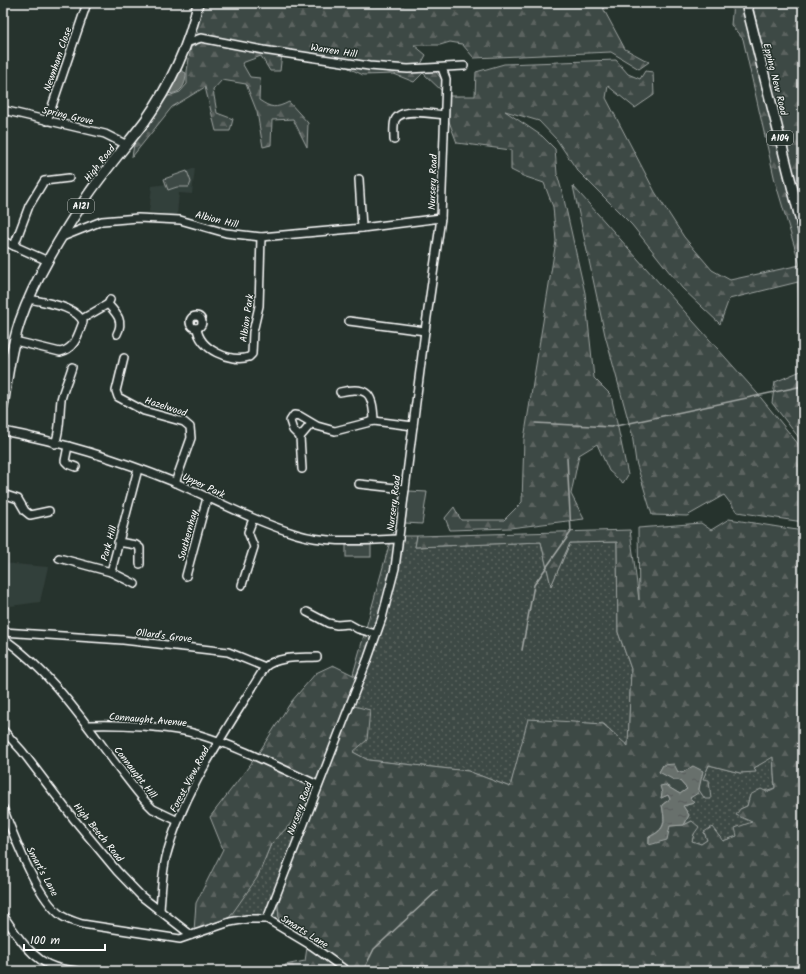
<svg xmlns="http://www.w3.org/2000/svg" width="806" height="974" font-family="Kalam,sans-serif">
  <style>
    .built { fill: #333f3a }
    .grass { fill: url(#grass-dots); stroke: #9ea4a2 }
    .forest { fill: url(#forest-firs); stroke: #9ea4a2; fill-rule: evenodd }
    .pitch { fill: #3e4944; stroke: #9ea4a2 }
    .water { fill: url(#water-ripples); stroke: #a4a9a7 }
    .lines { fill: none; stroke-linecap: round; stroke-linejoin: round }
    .stream { stroke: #a4a9a7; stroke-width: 1.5 }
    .minor-casing { stroke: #fff; stroke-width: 10 }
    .major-casing { stroke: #fff; stroke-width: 12 }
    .minor { stroke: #26332d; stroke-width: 7 }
    .major { stroke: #26332d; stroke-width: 9 }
    .labels { text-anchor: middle; stroke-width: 3; stroke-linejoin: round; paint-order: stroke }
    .shield { fill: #26332d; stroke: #bec2c0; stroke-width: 1 }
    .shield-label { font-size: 9px; font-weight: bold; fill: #fff }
    .street-label { font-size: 10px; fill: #fff; stroke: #26332d }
  </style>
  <defs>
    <pattern id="grass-dots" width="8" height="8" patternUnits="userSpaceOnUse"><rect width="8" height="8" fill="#3e4944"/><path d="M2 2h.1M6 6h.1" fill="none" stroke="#5b6460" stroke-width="1.8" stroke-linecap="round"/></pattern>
    <pattern id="forest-firs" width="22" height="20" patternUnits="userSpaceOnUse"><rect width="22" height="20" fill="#3e4944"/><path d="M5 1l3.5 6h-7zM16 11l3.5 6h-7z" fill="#5b6460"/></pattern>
    <pattern id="water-ripples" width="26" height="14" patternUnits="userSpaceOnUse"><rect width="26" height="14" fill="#67706c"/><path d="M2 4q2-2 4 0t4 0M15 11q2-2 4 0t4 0" fill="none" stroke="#575a59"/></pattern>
  </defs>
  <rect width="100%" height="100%" fill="#26332d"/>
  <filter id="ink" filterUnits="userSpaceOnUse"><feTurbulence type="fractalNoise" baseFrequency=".025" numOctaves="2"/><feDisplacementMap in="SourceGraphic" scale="8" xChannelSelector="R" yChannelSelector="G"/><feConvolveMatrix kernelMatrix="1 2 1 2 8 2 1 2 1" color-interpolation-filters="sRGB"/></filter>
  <g filter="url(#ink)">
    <!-- built -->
    <g class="built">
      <path d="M195 168 192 194 179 193 177 216 149 212 152 186 167 184 166 179Z"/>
      <path d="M3 563 48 567 40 602 3 607Z"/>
    </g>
    <!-- grass -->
    <g class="grass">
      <path d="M393 531 403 536H417L415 547 541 542 551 586 570 543 617 542 618 632 631 669 628 747 604 724 529 720 510 787 468 771 368 760 353 752 350 705 352 678Z"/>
      <path d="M773 756 775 788 750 795 747 806 740 809 753 822 738 836 723 841 704 832 707 840 701 844 692 841 694 834 692 821 684 825 689 815 683 806 694 803 690 798 699 790 705 799 703 779 709 765 740 773 756 771 754 768Z"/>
      <path d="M306 807 278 905 279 920 265 916 194 931 257 878 271 844Z"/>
    </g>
    <!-- forest -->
    <g class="forest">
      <path d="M200 3H602L604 10 625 49 649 62 639 69 611 52 474 58 462 44 450 42 440 45H414L426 55 420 66 433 68 443 81V92L423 73 414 82 394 74 363 75 322 55 282 53 280 71H270L261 56 242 63 250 77 260 78 259 100C271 108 275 109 289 102L308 123 307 147 293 119 272 120 271 145 263 147 257 112 246 84 222 80 213 90 217 113 233 119 230 131H216L205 87 172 107 132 157 135 138 168 96 180 92 187 84V71L191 47 205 41C189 27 196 22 200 3Z"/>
      <path d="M733 3H741L803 250V330L799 317 798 282 729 299 720 324 682 288 632 225 577 170 557 140 539 121 505 111 542 136 555 149 557 174 563 195 585 293 594 378 611 395 628 475 623 483 609 471 597 444 579 455 571 494 584 519 510 528 450 530 445 518 454 507 461 520H504L522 502 524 439 556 241 553 207 544 183 523 176 511 170V150L457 143 447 116 449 96H475L476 72 504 64 616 60 628 74 640 79 645 71 653 72 654 95 635 108 608 86 606 98 655 192 684 237 712 270 730 280 800 265 775 181 743 39 731 25Z"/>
      <path d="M752 3H803V216Z"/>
      <path d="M573 186 757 393 803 450V522L737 512 724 495 687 516 652 515 636 462 632 434 605 335Z"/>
      <path d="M803 370V443L772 403 775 382Z"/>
      <path d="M729 519 803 531V971H443L413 968 391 971H285V965L305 961 308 941 279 920 278 905 306 808 271 844 257 878 229 918 194 931 196 903 223 849 210 817 256 757 291 702 316 673 333 665 357 677 350 705 370 710 367 740 353 752 368 760 468 771 510 787 528 719 603 724 628 746 631 669 618 632 617 542 570 543 551 586 541 542 415 547 417 536 630 530 639 600 638 528 701 523 711 530ZM773 757 775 788 767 792 761 789 750 795 747 806 740 809 736 815 752 822 735 828 737 836 723 841 712 827 704 832 707 840 701 844 692 841 694 834 699 827 692 821 684 825 670 826 649 845V837C666 829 665 822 662 805L670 799 668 795 661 798 665 785 680 794 687 789 679 780 659 772 663 765 682 773 693 766 700 778 699 790 705 799H711L709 780 703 779 709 765 740 773 756 772 754 768Z"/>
    </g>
    <!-- pitch -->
    <g class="pitch">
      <path d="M187 171 191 182 189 187H177L168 190 164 179Z"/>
      <path d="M409 491 427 492 422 524 405 523Z"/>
      <rect x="346" y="545" width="25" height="12"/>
    </g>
    <!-- water -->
    <g class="water">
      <path d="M178 69 186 73C186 86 180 96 165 93Z"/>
      <path d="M674 764 678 772 682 773 693 766 703 771 698 793 690 798 694 803 683 806 689 815 684 825 670 826 667 840 649 845V837C667 829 665 822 662 805L670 799 668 795 661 798 662 793 660 786 665 785 680 794 687 789 679 780H674L659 772 663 765Z"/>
    </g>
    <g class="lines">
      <!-- stream -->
      <g class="stream">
        <path d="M535 423 611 427 803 386"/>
        <path d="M522 650 534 585 571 532 567 458"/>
        <path d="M363 971 374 949 437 891"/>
      </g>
      <!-- minor casing -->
      <g class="minor-casing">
        <g id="minor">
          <path d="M186 43 201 38 263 50 369 66 408 69 464 66"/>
          <path d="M3 110 105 134 127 145"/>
          <path d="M47 121 87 3"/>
          <path d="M394 140C394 134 393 126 395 120 401 107 432 114 444 115"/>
          <path d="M359 179 362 228"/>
          <path d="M62 237 102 221 138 218 180 220 226 233 261 237 362 228 441 218"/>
          <path d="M3 241 48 261"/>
          <path d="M14 246 29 206 44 181 69 178"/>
          <path d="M108 304C117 314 124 321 117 334"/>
          <circle cx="196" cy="322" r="6"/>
          <path d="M82 319 108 304 110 300"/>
          <path d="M349 321 425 331"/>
          <path d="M197 328C199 349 230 363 249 357L252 354 253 332 259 306 261 237"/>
          <path d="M15 341 60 352C75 349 78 335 83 322 76 306 46 303 30 299"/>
          <path d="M124 358 116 391 118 397 144 411 184 422 190 427 191 438 175 483"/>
          <path d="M340 392C369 385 373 395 374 421"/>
          <path d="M3 431C61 442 120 460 174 482 215 500 254 521 296 534 329 544 365 540 399 539"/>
          <path d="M300 437 311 424"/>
          <path d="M55 444C61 428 59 416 61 400 63 390 69 378 72 367"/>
          <path d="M68 446 65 461 68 464 76 467"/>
          <path d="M302 469 300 437 293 430 290 421 294 415 300 416 317 426 335 431 374 421 413 426"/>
          <path d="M359 484 405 489"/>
          <path d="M3 494 18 499 25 511 30 515 49 511"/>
          <path d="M118 542 136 545 140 548V564"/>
          <path d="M59 558 111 572 138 469"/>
          <path d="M111 572 135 584"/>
          <path d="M186 576 207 498"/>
          <path d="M242 585 254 547 248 532 253 519"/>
          <path d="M307 612 328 623 337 625 349 624 358 629 376 634"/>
          <path d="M3 632 123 640 228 652 265 667"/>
          <path d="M3 638C63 680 99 747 145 801L153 809 178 821"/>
          <path d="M88 725C119 724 171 726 200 735 240 747 279 768 318 785"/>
          <path d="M3 730 22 751 73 818 117 871 141 896 191 935"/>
          <path d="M3 808C14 836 37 899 62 916 68 920 75 922 82 924L180 939 230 922 247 919H267L312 946 347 971"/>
          <path d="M160 911C161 893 162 875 166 857 184 788 229 727 265 667 277 656 302 658 317 657"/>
          <path d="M3 915C15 933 32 960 55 967 62 969 69 970 76 971"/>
          <path d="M267 919 368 658 382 618 395 568 425 331 441 218 446 79 442 68"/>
          <path d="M404 971H432"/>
        </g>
      </g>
      <!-- major casing -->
      <g class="major-casing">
        <g id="major">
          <path d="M746 3 803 230"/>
          <path d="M3 407C7 378 11 348 20 321 35 278 63 233 88 195 105 170 126 146 145 121 169 87 190 44 198 3"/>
        </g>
      </g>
      <!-- minor -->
      <use href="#minor" class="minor"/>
      <!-- major -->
      <use href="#major" class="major"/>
    </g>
  </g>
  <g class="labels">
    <!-- shield labels -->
    <g class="shield">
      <rect x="767" y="131" width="26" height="14" rx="3"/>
      <rect x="68" y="199" width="26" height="14" rx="3"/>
    </g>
    <g class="shield-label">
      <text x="780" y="141">A104</text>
      <text x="81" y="209">A121</text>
    </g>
    <!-- street labels -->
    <g class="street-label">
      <text transform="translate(334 50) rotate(9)" y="4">Warren Hill</text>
      <text transform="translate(57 59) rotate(-71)" y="4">Newnham Close</text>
      <text transform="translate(776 79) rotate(76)" y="4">Epping New Road</text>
      <text transform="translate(68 115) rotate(13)" y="4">Spring Grove</text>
      <text transform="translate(99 163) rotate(-52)" y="4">High Road</text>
      <text transform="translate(432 182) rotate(-88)" y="4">Nursery Road</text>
      <text transform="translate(217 219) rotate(14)" y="4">Albion Hill</text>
      <text transform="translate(246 318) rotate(-82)" y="4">Albion Park</text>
      <text transform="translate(166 406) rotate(18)" y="4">Hazelwood</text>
      <text transform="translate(204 485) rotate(25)" y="4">Upper Park</text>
      <text transform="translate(393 503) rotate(-83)" y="4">Nursery Road</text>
      <text transform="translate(187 535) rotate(-75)" y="4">Southernhay</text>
      <text transform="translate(108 543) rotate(-75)" y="4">Park Hill</text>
      <text transform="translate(164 635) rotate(7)" y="4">Ollard's Grove</text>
      <text transform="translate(148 719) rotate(5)" y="4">Connaught Avenue</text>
      <text transform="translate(136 772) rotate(52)" y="4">Connaught Hill</text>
      <text transform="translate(189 779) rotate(-62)" y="4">Forest View Road</text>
      <text transform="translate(299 808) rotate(-70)" y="4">Nursery Road</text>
      <text transform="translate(99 832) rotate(51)" y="4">High Beech Road</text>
      <text transform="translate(43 871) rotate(61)" y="4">Smart's Lane</text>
      <text transform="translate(305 931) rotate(32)" y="4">Smarts Lane</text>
    </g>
  </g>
  <!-- margin -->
  <rect width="806" height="974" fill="none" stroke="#26332d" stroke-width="16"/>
  <rect x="8" y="8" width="790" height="958" fill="none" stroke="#fff" stroke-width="1.5" filter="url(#ink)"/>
  <!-- scale -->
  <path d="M24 944v6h81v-6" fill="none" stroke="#ffffff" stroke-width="2"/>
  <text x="30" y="944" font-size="12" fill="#ffffff" stroke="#26332d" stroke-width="3" paint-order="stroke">100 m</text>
</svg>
